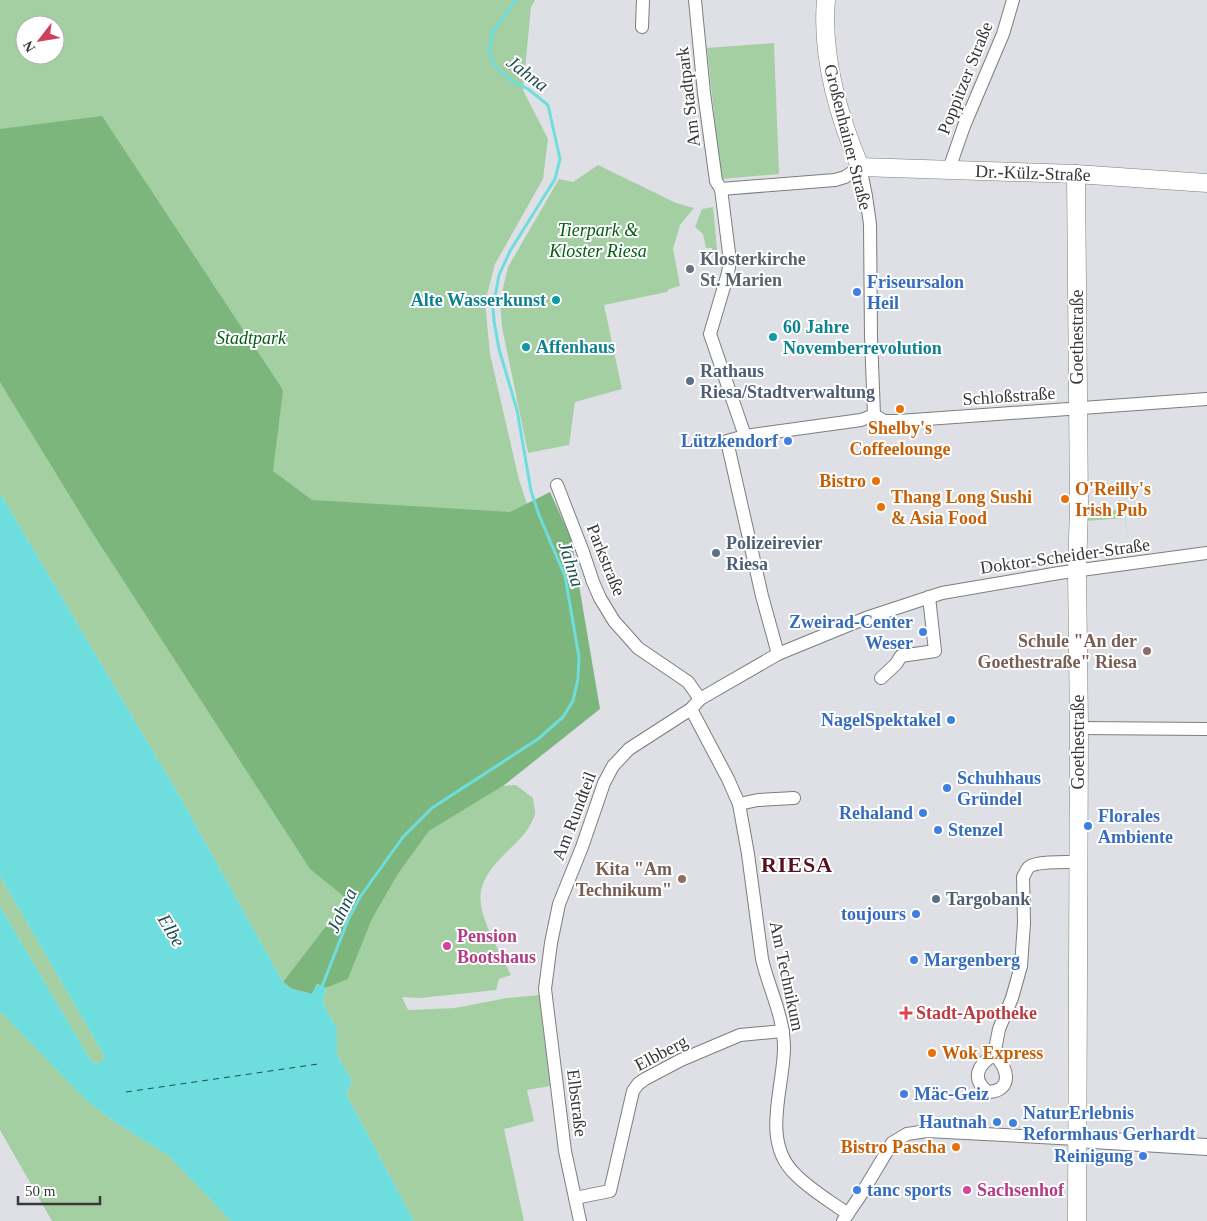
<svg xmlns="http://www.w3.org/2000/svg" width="1207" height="1221" font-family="'Times New Roman',serif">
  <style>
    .green { fill: #a3cfa3; fill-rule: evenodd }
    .forest { fill: #7db67c }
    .water { fill: #6dddde }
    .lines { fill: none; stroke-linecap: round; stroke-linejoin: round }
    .stream { stroke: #6dddde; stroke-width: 3 }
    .ferry { stroke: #1c4e4e; stroke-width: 1; stroke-dasharray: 6 5; stroke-linecap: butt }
    .minor-casing { stroke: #7c7d82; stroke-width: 14 }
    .tertiary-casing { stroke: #7c7d82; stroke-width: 18 }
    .secondary-casing { stroke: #7c7d82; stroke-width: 19 }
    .minor { stroke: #fff; stroke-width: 12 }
    .tertiary { stroke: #fff; stroke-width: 16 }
    .secondary { stroke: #fff; stroke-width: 18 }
    .worship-dot { fill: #6b7280; stroke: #fff; stroke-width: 2 }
    .shop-dot { fill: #3f7fe0; stroke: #fff; stroke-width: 2 }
    .culture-dot { fill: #0f9aa8; stroke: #fff; stroke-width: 2 }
    .service-dot { fill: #5c6f8a; stroke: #fff; stroke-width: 2 }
    .food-dot { fill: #e8710a; stroke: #fff; stroke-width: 2 }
    .education-dot { fill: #8d6e63; stroke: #fff; stroke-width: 2 }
    .hotel-dot { fill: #d1479c; stroke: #fff; stroke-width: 2 }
    .health-dot { fill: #e0444e; stroke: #fff; stroke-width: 2 }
    .labels { text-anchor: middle; stroke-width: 4; stroke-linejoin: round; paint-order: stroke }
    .street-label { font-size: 18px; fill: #37383a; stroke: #fff }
    .park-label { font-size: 18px; font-style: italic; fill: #035e13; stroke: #fff }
    .worship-label { font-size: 18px; font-weight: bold; fill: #5b616d; stroke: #fff; text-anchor: start }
    .shop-label { font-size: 18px; font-weight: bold; fill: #366cbe; stroke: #fff; text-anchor: start }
    .culture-label { font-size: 18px; font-weight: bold; fill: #0d838f; stroke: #fff; text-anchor: start }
    .service-label { font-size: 18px; font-weight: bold; fill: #4e5e75; stroke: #fff; text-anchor: start }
    .food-label { font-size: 18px; font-weight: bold; fill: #c56008; stroke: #fff; text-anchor: start }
    .education-label { font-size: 18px; font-weight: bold; fill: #785e54; stroke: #fff; text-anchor: end }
    .hotel-label { font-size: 18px; font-weight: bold; fill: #b23c85; stroke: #fff; text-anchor: start }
    .health-label { font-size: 18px; font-weight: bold; fill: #be3a42; stroke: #fff; text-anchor: start }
    .water-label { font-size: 19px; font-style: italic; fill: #1c4e4e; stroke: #fff }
    .district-label { font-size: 22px; font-weight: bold; letter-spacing: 1px; fill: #57121f; stroke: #fff }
  </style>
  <rect width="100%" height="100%" fill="#dfe0e6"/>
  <!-- green -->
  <g class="green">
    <path d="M0 0H535L531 7 523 90 548 139 543 179 495 264 485 302 490 354 519 480 569 628 348 899 283 982 180 797 0 493ZM25 25H55V55H25Z"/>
    <path d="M774 43 779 174 721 179 707 48Z"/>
    <path d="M598 165 676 203 694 208 680 225 673 249 680 286 669 289 667 292 604 305 622 389 575 402 569 445 528 453 502 327 500 301 508 267 559 179 573 182Z"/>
    <path d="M713 207 718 261H714L712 248H706L703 234 695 227 702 209Z"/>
    <path d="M1124 509 1129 540 1125 518 1085 521 1086 514Z"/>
    <path d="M516 785 533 798C533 802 535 808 535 813 534 820 529 827 525 833 507 855 476 873 481 905 484 926 502 956 511 975L499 979 496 990 420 998 402 997 408 1010 455 1008 507 998 539 995 550 1086 527 1090 534 1121 504 1129 524 1221H414L346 1094 352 1081 337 1055V1029L323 1003 326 988 348 979 372 919 398 874 429 831 503 786Z"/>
    <path d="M0 876 104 1055 103 1061 96 1064 91 1061 0 906Z"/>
    <path d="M0 1011 86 1100 115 1122 169 1156 231 1221H52L0 1130Z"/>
  </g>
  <!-- forest -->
  <path class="forest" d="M102 116 283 390 273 471 312 500 510 512 550 492 571 538 600 709 503 786 429 831 398 874 372 919 348 979 326 988 317 984 312 994 292 989 283 982 347 899 310 869 90 529 0 382V129Z"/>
  <!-- water -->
  <path class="water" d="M0 493 180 797 283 982 292 989 312 994 317 984 326 988 323 1003 337 1029V1055L352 1081 346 1094 414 1221H231L169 1156 115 1122 86 1100 0 1011V906L91 1061 96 1064 103 1061 104 1055 0 876Z"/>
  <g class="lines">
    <!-- stream -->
    <path class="stream" d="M321 989 348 920 360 897 403 837 432 808 538 739 563 717 573 701 578 679 579 657 565 576 539 515 531 491 517 410 499 349 494 321 493 308 499 275 510 251 555 179 560 159 548 105 528 89 509 79 495 66 489 52 493 32 516 0"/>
    <!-- ferry -->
    <path class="ferry" d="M126 1092 318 1064"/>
    <!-- minor casing -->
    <g class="minor-casing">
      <g id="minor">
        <path d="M695 0 704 93 716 181 721 189"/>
        <path d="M642 27 643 0"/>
        <path d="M949 169 964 126 1003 34 1013 0"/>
        <path d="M721 189 835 180 845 177 860 167 866 196 870 224 871 337 874 415"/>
        <path d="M721 189 730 261 728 273 710 334 745 436"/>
        <path d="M874 415 884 421H899L1207 399"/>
        <path d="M557 485 583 552 593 582 600 598 614 621 638 648 688 682 700 699"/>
        <path d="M778 654 762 596 727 441 745 436 861 420 874 415"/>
        <path d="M881 678 896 664 901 656 935 651 929 597"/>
        <path d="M691 709 728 779 739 804 748 854 762 959C769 989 784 1016 784 1048 784 1087 761 1140 794 1173 809 1189 830 1201 848 1214"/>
        <path d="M1079 728 1207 729"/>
        <path d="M739 804 758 800 794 798"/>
        <path d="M994 1055C1009 1068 1013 1091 988 1092 971 1079 977 1065 994 1055L999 1029 1012 998 1021 966 1024 923 1023 877C1025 874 1026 870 1029 867 1036 861 1067 862 1078 862"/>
        <path d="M575 1198 610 1191 633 1091 638 1084 645 1079 681 1060 740 1035 783 1031"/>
        <path d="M580 1221 565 1151 545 989 551 943 559 904 582 847 604 783 613 766 629 749 691 709 700 699 778 654 866 618 942 593 1059 573 1207 553"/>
        <path d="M843 1221 862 1193 892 1143 907 1134 927 1131 1077 1139"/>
      </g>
    </g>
    <!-- tertiary casing -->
    <g class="tertiary-casing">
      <path id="tertiary" d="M1077 1139 1207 1147"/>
    </g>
    <!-- secondary casing -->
    <g class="secondary-casing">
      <g id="secondary">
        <path d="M826 0C821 57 838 115 860 167L1076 174 1207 183"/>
        <path d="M1076 174 1079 507 1077 572 1079 728 1077 1221"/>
      </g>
    </g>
    <!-- minor -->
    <use href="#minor" class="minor"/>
    <!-- tertiary -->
    <use href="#tertiary" class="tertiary"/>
    <!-- secondary -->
    <use href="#secondary" class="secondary"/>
  </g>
  <!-- markers -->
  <circle class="worship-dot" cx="690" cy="269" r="5"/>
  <g class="shop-dot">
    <circle cx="857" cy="292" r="5"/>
    <circle cx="788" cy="441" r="5"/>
    <circle cx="923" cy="632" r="5"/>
    <circle cx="951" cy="720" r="5"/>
    <circle cx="947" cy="788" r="5"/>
    <circle cx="923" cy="813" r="5"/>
    <circle cx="1088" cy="826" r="5"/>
    <circle cx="938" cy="830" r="5"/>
    <circle cx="916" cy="914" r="5"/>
    <circle cx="914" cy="960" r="5"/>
    <circle cx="904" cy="1094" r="5"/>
    <circle cx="997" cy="1122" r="5"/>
    <circle cx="1013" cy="1123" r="5"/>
    <circle cx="1143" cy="1156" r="5"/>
    <circle cx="857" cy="1190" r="5"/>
  </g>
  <g class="culture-dot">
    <circle cx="556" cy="300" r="5"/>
    <circle cx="773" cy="337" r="5"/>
    <circle cx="526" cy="347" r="5"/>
  </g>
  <g class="service-dot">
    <circle cx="690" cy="381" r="5"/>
    <circle cx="716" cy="553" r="5"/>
    <circle cx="936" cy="899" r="5"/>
  </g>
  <g class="food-dot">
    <circle cx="900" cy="409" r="5"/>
    <circle cx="876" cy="481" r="5"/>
    <circle cx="1065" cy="499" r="5"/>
    <circle cx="881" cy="507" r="5"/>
    <circle cx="932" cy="1053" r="5"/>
    <circle cx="956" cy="1147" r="5"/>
  </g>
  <g class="education-dot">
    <circle cx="1147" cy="651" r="5"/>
    <circle cx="682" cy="879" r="5"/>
  </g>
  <g class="hotel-dot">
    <circle cx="447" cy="946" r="5"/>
    <circle cx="967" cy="1190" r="5"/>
  </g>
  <path class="health-dot" d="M903.5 1005.5h5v5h5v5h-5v5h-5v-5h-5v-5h5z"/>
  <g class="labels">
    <!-- street labels -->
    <g class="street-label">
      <text transform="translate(965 78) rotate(-68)" y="6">Poppitzer Straße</text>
      <text transform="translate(688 97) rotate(-97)" y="6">Am Stadtpark</text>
      <text transform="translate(848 137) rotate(76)" y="6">Großenhainer Straße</text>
      <text transform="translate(1033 173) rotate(2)" y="6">Dr.-Külz-Straße</text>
      <text transform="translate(1077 337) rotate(-90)" y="6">Goethestraße</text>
      <text transform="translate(1009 396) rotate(-4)" y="6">Schloßstraße</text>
      <text transform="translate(1065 556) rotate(-8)" y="6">Doktor-Scheider-Straße</text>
      <text transform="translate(606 560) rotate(68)" y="6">Parkstraße</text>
      <text transform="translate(1078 742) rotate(-90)" y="6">Goethestraße</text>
      <text transform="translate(574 816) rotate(-69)" y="6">Am Rundteil</text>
      <text transform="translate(787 976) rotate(78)" y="6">Am Technikum</text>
      <text transform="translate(661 1053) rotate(-28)" y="6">Elbberg</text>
      <text transform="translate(577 1103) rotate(83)" y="6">Elbstraße</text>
    </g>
    <!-- park labels -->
    <g class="park-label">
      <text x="598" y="236">Tierpark &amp;<tspan x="598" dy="21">Kloster Riesa</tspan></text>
      <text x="251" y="344">Stadtpark</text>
    </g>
    <!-- worship labels -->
    <g class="worship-label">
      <text x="700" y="265">Klosterkirche<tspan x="700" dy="21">St. Marien</tspan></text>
    </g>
    <!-- shop labels -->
    <g class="shop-label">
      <text x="867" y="288">Friseursalon<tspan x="867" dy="21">Heil</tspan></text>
      <text x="778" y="447" text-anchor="end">Lützkendorf</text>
      <text x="913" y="628" text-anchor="end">Zweirad-Center<tspan x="913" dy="21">Weser</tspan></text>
      <text x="941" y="726" text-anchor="end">NagelSpektakel</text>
      <text x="957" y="784">Schuhhaus<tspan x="957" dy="21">Gründel</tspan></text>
      <text x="913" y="819" text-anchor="end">Rehaland</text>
      <text x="1098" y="822">Florales<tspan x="1098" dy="21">Ambiente</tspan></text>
      <text x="948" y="836">Stenzel</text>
      <text x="906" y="920" text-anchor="end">toujours</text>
      <text x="924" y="966">Margenberg</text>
      <text x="914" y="1100">Mäc-Geiz</text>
      <text x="1023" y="1119">NaturErlebnis<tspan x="1023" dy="21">Reformhaus Gerhardt</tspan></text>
      <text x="987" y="1128" text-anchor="end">Hautnah</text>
      <text x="1133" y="1162" text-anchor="end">Reinigung</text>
      <text x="867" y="1196">tanc sports</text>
    </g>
    <!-- culture labels -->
    <g class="culture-label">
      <text x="546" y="306" text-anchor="end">Alte Wasserkunst</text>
      <text x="783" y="333">60 Jahre<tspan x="783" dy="21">Novemberrevolution</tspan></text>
      <text x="536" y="353">Affenhaus</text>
    </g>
    <!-- service labels -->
    <g class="service-label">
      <text x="700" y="377">Rathaus<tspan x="700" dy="21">Riesa/Stadtverwaltung</tspan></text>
      <text x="726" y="549">Polizeirevier<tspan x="726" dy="21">Riesa</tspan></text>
      <text x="946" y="905">Targobank</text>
    </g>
    <!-- food labels -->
    <g class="food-label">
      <text x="900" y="434" text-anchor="middle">Shelby's<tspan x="900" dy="21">Coffeelounge</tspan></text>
      <text x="866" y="487" text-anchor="end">Bistro</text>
      <text x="1075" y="495">O'Reilly's<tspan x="1075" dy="21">Irish Pub</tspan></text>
      <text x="891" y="503">Thang Long Sushi<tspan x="891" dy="21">&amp; Asia Food</tspan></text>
      <text x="942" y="1059">Wok Express</text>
      <text x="946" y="1153" text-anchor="end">Bistro Pascha</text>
    </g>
    <!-- education labels -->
    <g class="education-label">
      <text x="1137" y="647">Schule "An der<tspan x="1137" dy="21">Goethestraße" Riesa</tspan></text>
      <text x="672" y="875">Kita "Am<tspan x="672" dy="21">Technikum"</tspan></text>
    </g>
    <!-- hotel labels -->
    <g class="hotel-label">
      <text x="457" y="942">Pension<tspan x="457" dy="21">Bootshaus</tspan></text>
      <text x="977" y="1196">Sachsenhof</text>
    </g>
    <!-- health labels -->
    <g class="health-label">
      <text x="916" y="1019">Stadt-Apotheke</text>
    </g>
    <!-- water labels -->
    <g class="water-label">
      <text transform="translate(528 73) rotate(37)" y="7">Jahna</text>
      <text transform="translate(572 564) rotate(72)" y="7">Jahna</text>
      <text transform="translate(341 910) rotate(-65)" y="7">Jahna</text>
      <text transform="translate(172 930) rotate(59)" y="7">Elbe</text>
    </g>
    <!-- district labels -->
    <g class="district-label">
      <text x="797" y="872">RIESA</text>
    </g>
  </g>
  <!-- north arrow -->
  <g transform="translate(40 40) rotate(239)"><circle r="24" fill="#ffffff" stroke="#afafb0"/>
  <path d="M0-4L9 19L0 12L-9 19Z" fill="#d1405a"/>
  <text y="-8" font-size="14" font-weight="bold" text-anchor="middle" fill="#37383a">N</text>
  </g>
  <!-- scale -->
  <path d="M18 1196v8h82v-8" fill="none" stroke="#37383a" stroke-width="2.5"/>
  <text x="25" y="1196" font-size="15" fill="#37383a" stroke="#ffffff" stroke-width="4" paint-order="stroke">50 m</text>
</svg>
